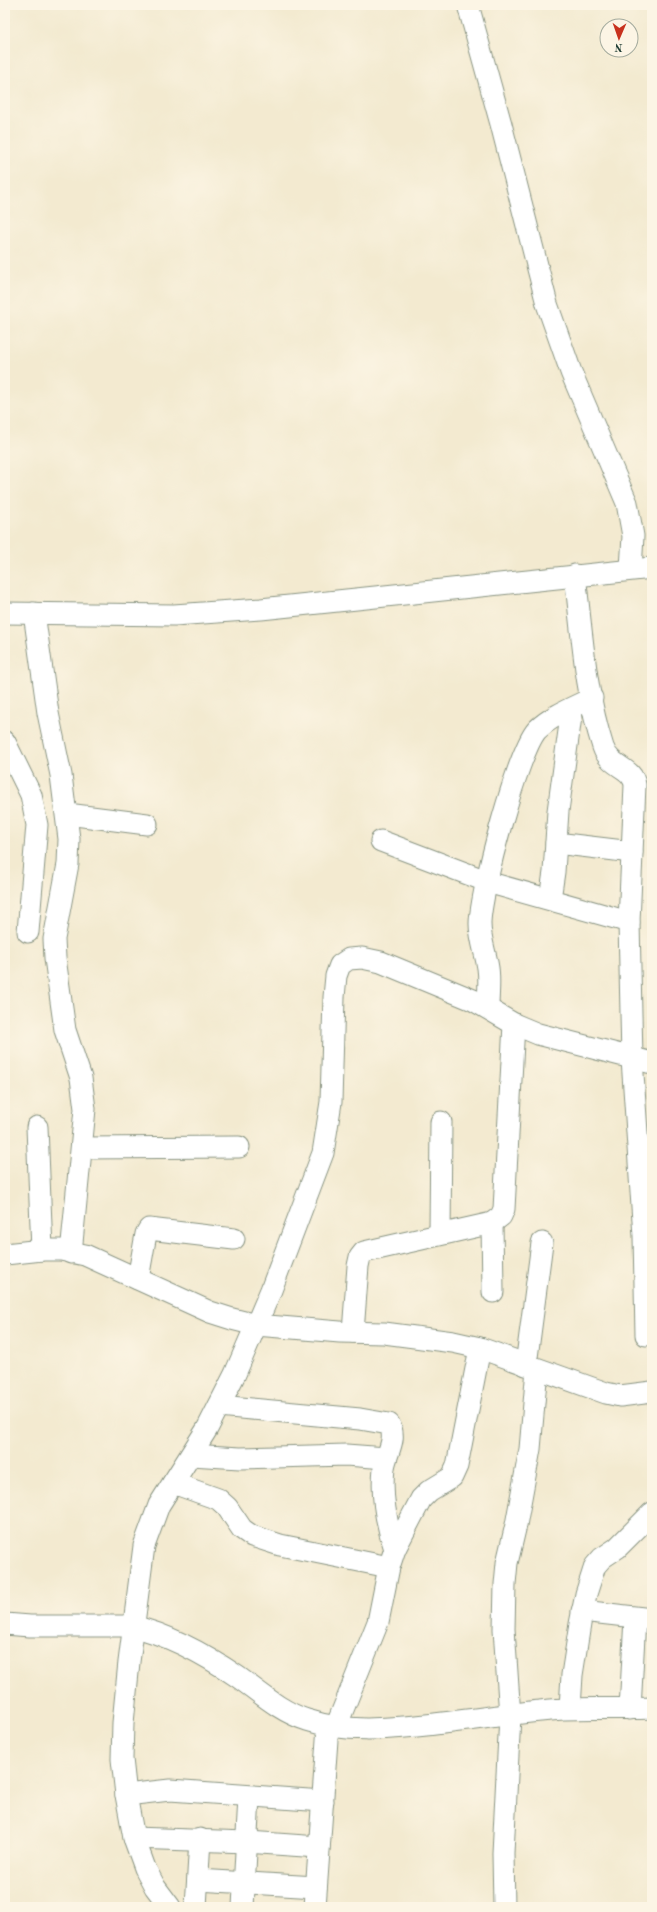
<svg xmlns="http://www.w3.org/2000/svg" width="657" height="1912" font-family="'Old Standard TT',serif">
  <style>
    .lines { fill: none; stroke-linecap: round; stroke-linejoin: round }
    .minor-casing { stroke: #899482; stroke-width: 23 }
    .minor { stroke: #fff; stroke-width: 21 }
  </style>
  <rect width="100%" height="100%" fill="#fcf5e5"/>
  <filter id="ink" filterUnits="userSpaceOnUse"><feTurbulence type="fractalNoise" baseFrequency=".025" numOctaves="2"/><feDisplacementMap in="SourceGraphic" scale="8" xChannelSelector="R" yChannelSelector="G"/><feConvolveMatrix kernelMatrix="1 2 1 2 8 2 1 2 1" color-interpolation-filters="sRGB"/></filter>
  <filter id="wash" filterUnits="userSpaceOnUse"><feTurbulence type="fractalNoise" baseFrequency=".012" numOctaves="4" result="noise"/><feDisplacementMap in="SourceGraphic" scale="16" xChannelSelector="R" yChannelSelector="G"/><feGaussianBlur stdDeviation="0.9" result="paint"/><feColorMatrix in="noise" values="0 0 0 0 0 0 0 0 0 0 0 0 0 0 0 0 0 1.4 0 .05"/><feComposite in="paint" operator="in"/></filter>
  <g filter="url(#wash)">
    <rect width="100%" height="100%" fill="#f3ead0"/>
  </g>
  <g filter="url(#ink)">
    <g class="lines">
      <!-- minor casing -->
      <g class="minor-casing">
        <g id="minor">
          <path d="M468 5 501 124 547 304 571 372 627 503 633 536 631 569"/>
          <path d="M575 575C582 632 585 692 603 747 610 768 633 767 635 785L629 922 632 1059 644 1236 646 1335"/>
          <path d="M5 613 174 615 261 609 652 568"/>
          <path d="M34 613 48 713 61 775 69 839 68 864 54 939 55 958 65 1030 81 1078 85 1109 71 1253"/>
          <path d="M5 742 31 795 37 825 28 932"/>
          <path d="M67 814 147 824"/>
          <path d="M381 841 494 884 629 922"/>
          <path d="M556 843 632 852"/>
          <path d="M550 899 554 872 558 811 572 709"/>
          <path d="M488 1008C488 995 490 981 488 968 486 954 480 939 480 924 480 893 518 751 537 730 551 716 574 707 592 698"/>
          <path d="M37 1127 42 1250"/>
          <path d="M82 1148 239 1147"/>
          <path d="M492 1223 493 1292"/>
          <path d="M440 1234 441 1122"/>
          <path d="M5 1254 42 1250H61L85 1255 210 1312 232 1319 256 1325 340 1332 384 1333 453 1342 480 1348 606 1393 620 1396 652 1392"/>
          <path d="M138 1279 146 1234 149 1229 234 1239"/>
          <path d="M353 1332 358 1266 360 1257 364 1252 492 1223 501 1216 504 1209 514 1024"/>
          <path d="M526 1365 542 1243"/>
          <path d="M219 1406 360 1419 389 1424C398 1439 386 1453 384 1468 381 1495 386 1523 395 1549"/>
          <path d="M191 1455 240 1458 346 1455 386 1458"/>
          <path d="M173 1483 218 1499 227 1507 242 1529 252 1536 280 1545 389 1567"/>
          <path d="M582 1611 652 1619"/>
          <path d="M5 1624 30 1626H132C170 1635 206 1655 238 1677 259 1692 281 1712 307 1720 346 1733 386 1729 426 1725 464 1721 502 1715 540 1711 577 1706 615 1710 652 1708"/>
          <path d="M570 1708 572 1675 580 1624 586 1594 595 1566 602 1558 617 1548 652 1513"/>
          <path d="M630 1709 635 1618"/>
          <path d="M336 1727 378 1622 389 1567 395 1549 421 1499 429 1491 452 1477 457 1466 480 1348"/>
          <path d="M126 1795 170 1790 323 1801"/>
          <path d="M134 1838 247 1842 319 1847"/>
          <path d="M198 1880 316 1887"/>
          <path d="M170 1907 155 1887 145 1868 134 1838 126 1795 122 1759 123 1723 129 1662 144 1546 159 1505 207 1429 235 1374 271 1290 323 1153 331 1102 334 997 336 976 340 965 349 959 362 958 381 962 473 1000 514 1024 538 1034 652 1063"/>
          <path d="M196 1907 200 1839"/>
          <path d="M243 1907 249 1797"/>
          <path d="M315 1907 328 1726"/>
          <path d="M504 1907 503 1853 510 1716 504 1629 505 1584 507 1563 516 1525 530 1449 537 1369"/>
        </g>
      </g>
      <!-- minor -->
      <use href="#minor" class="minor"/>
    </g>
  </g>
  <!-- margin -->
  <rect width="657" height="1912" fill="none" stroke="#fcf5e5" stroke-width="20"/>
  <!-- north arrow -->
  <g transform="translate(619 38) rotate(182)"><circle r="19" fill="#fcf5e5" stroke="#a4ab9e"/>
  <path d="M0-3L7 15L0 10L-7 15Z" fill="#c8321e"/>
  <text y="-6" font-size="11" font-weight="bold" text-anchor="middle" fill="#1f3d34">N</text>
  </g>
</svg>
